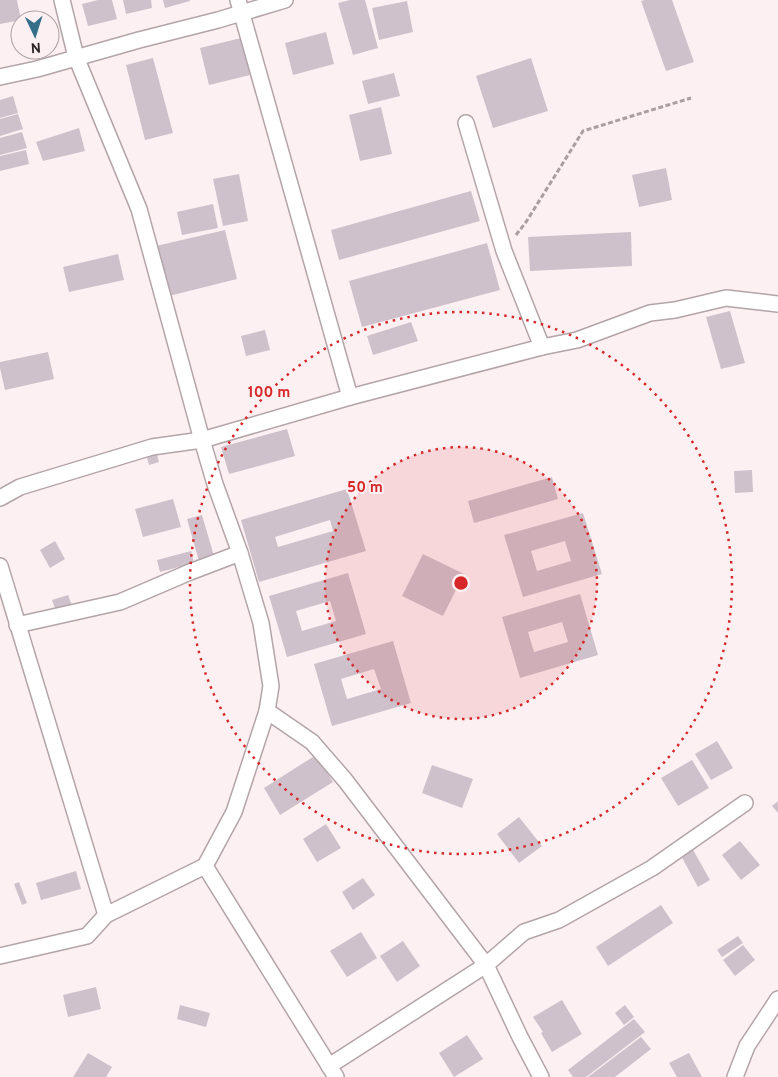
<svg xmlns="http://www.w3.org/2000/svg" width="778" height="1077" font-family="Overpass,sans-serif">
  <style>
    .building { fill: #cec1cb; fill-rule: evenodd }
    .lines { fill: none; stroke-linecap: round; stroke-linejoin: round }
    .minor-casing { stroke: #b3a4a8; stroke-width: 18 }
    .path { stroke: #a99fa1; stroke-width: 3; stroke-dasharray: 5 2.5; stroke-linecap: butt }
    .minor { stroke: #fff; stroke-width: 15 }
    .ring { fill: none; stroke: #d62828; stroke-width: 2.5; stroke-dasharray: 2.5 5 }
    .centre { fill: #d62828; stroke: #fdf0f3; stroke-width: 2.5 }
    .ring-label { font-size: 15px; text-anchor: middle; font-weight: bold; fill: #d62828; stroke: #fdf0f3; stroke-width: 4; stroke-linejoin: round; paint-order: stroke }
  </style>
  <rect width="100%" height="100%" fill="#fdf0f3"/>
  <!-- building -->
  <g class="building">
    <path d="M0 0H17L21 20 0 24Z"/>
    <path d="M98 0H112L117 19 88 26 82 4Z"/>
    <path d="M123 0H151L152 8 126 14Z"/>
    <path d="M163 0H190V1L165 8Z"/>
    <path d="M350 0H365L378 48 353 55 338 3Z"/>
    <path d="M645 0H672L694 62 666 71 641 1Z"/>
    <path d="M407 1 413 32 379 40 372 8Z"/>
    <path d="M326 32 334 64 293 75 285 43Z"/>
    <path d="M241 38 250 75 209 85 200 48Z"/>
    <path d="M153 58 173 133 145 140 126 65Z"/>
    <path d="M531 58 548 111 493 128 476 76Z"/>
    <path d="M394 73 400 96 368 104 362 81Z"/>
    <path d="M13 96 18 113 0 118V100Z"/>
    <path d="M381 107 392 154 360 161 349 115Z"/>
    <path d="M18 114 23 129 0 136V119Z"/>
    <path d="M79 128 85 151 43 161 36 142Z"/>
    <path d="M22 132 27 148 0 155V138Z"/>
    <path d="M26 150 29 164 0 171V156Z"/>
    <path d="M666 168 672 200 639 207 632 175Z"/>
    <path d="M239 174 248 221 223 226 213 179Z"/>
    <path d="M471 191 480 221 339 260 331 230Z"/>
    <path d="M213 204 218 228 182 235 177 212Z"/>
    <path d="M225 230 237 279 169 296 156 246Z"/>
    <path d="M631 232 632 266 530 271 528 237Z"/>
    <path d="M487 243 500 290 362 327 349 281Z"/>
    <path d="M118 254 124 280 69 292 63 267Z"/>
    <path d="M730 311 745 363 721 369 706 317Z"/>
    <path d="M411 322 418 341 373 355 367 336Z"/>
    <path d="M265 330 270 350 246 356 241 336Z"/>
    <path d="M48 352 54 379 5 390 0 368V362Z"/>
    <path d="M287 429 295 456 229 474 221 447Z"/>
    <path d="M156 451 159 462 149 465 146 454Z"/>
    <path d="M752 470 753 492 735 493 734 471Z"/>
    <path d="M552 477 558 499 474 523 468 501Z"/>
    <path d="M347 489 366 551 259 582 241 520ZM330 520 333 531 278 547 275 537Z"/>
    <path d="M173 499 181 527 143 537 135 509Z"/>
    <path d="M583 513 602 574 523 597 504 535ZM565 541 571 561 537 571 531 551Z"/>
    <path d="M202 515 214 556 199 561 187 519Z"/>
    <path d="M55 541 65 559 50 568 40 550Z"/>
    <path d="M191 551 194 563 160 572 157 560Z"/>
    <path d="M423 554 464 574 443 616 402 596Z"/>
    <path d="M348 573 366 634 287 657 269 596ZM330 601 336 621 302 631 296 611Z"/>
    <path d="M580 594 598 655 520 678 502 617ZM562 622 568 642 534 652 528 632Z"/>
    <path d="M68 595 73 608 57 614 52 600Z"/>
    <path d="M393 641 411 703 332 726 314 664ZM374 669 381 689 347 699 341 679Z"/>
    <path d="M717 741 733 768 711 780 695 754Z"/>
    <path d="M316 755 333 782 280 815 264 788Z"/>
    <path d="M692 760 709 788 678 806 661 778Z"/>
    <path d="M432 765 473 779 462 808 422 793Z"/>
    <path d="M778 801V813L772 806Z"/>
    <path d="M519 817 542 846 519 863 497 834Z"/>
    <path d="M326 824 341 848 317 862 303 839Z"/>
    <path d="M740 841 760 865 741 880 722 855Z"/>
    <path d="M692 848 710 880 698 887 680 854Z"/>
    <path d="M76 871 81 889 41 900 36 883Z"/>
    <path d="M363 878 375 895 353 910 342 892Z"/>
    <path d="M19 882 27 903 22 905 14 884Z"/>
    <path d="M661 905 673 923 608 966 596 947Z"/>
    <path d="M361 932 377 958 347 977 330 951Z"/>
    <path d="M738 936 743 943 722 957 717 950Z"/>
    <path d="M403 941 420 966 397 982 380 956Z"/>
    <path d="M743 945 755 960 735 976 723 960Z"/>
    <path d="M96 987 101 1009 68 1017 63 995Z"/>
    <path d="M562 1000 582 1034 552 1052 541 1033 543 1032 533 1017Z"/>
    <path d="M180 1005 210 1013 206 1027 177 1019Z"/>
    <path d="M625 1005 634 1017 624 1025 615 1013Z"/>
    <path d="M634 1019 645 1032 586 1077H573L568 1070Z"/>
    <path d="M467 1035 483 1059 454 1077 439 1053Z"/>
    <path d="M641 1037 651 1049 615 1077H588Z"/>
    <path d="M88 1053 112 1067 106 1077H73Z"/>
    <path d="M689 1053 702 1077H677L669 1063Z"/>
  </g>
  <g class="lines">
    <!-- minor casing -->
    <g class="minor-casing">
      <g id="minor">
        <path d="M238 0 350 397"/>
        <path d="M0 77 37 69 139 40 218 20 285 0"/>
        <path d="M466 123 504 251 542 347"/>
        <path d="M0 498 20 487 152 447 202 440 350 397 542 347 577 340 650 313 675 310 726 298 778 304"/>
        <path d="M0 566 106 915"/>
        <path d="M17 625 120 602 190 572 240 553"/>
        <path d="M267 711 312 742 345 780 486 965 520 1037 541 1077"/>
        <path d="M205 866 336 1077"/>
        <path d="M0 956 87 936 106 915 205 866 234 812 267 711 271 686 261 623 240 553 215 484 202 440 139 209 76 57 62 0"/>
        <path d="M329 1066 486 965 524 932 559 920 652 868 745 803"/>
        <path d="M735 1077 747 1046 778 999"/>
      </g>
    </g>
    <!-- path -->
    <path class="path" d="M516 235 526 222 583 131 691 98"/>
    <!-- minor -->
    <use href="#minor" class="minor"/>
  </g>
  <!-- distance rings -->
  <circle cx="461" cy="583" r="136" fill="#d62828" fill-opacity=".12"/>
  <g class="ring">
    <circle cx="461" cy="583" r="136"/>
    <circle cx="461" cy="583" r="271"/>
  </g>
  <circle cx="461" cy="583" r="8" class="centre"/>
  <g class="ring-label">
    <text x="269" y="397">100 m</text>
    <text x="365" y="492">50 m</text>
  </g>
  <!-- north arrow -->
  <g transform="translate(35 35) rotate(176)"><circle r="24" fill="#fdf0f3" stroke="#a99fa1"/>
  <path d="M0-4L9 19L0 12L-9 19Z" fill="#356e88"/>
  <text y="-8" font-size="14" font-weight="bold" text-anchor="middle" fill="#2b2526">N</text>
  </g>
</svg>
